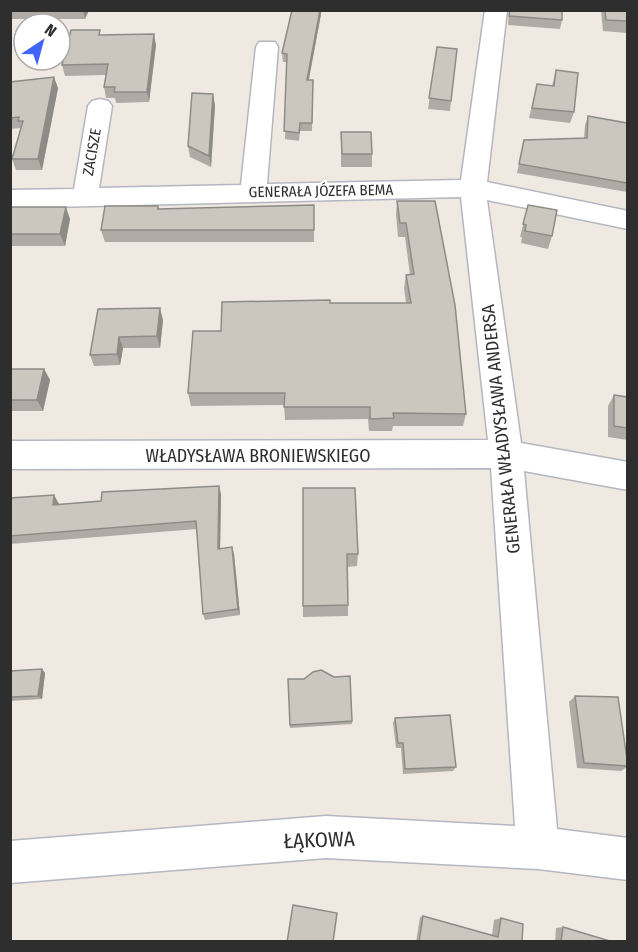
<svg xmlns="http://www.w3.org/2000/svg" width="638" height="952" font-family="'Fira Sans Condensed',sans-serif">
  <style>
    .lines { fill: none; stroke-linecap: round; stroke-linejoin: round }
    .minor-casing { stroke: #b4b7c1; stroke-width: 3 }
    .minor { fill: #fff; fill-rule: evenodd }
    .wall { fill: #afaba4 }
    .shaded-wall { fill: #8e8b86 }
    .building { fill: #cbc7bf; stroke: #8e8b86; stroke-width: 1.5 }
    .labels { text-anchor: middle; stroke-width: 4.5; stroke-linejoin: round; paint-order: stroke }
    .far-street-label { font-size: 15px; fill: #2e2e2e; stroke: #fff }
    .street-label { font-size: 18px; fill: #2e2e2e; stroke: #fff }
    .near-street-label { font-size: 21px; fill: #2e2e2e; stroke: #fff }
  </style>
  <rect width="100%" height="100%" fill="#efe9e1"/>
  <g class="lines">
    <!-- minor casing -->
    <g class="minor-casing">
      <path id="minor" d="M485 10H507L487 182 628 211V229L487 200 521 443 628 462V490L524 471 557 829 628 838V880L538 869 326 858 10 883V841L326 816 515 826 491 468 10 469V441L488 440 461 197 10 208V190L74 189 88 106 92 101 100 99 108 101 112 106 99 188 241 185 256 47 259 42H275L278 47 267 184 461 180Z"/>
    </g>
    <!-- minor -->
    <use href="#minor" class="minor"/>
  </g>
  <!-- wall -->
  <g class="wall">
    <path d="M10 10H89L85 19H10Z"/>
    <path d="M509 10H562V20L560 29 508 25Z"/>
    <path d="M601 10H627V33L603 31Z"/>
    <path d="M321 14 309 80H313L312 131H300L299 141 285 139 287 62H283L282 53Z"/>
    <path d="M101 35 156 45 149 102 116 103 115 98H106L104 87 106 75 65 76 62 65Z"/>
    <path d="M437 47 451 101 450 111 428 109Z"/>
    <path d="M556 70 574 112 570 123 529 118 537 84 552 86Z"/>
    <path d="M10 82 58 88 42 170H16L12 159 21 128 10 129Z"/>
    <path d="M215 105 211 167 190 157 188 146Z"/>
    <path d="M588 116 627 123V195V192L517 173 524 140 584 138 585 125Z"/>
    <path d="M341 132 372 154V167H341Z"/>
    <path d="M397 201H435L466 414 463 426H393L392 431H369L368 419 285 420 284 405 191 406 188 393 221 331 330 303H406L404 288 406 275H410L405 237H398L396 215Z"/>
    <path d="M314 205V242H105L101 230 158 206 159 209Z"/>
    <path d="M528 205 552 236 548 249 521 243 522 237H520Z"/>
    <path d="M10 207 70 219 65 246H10Z"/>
    <path d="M98 309 163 320 160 348H123L120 365 94 366 90 355Z"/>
    <path d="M10 369H44L50 380 43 411H10Z"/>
    <path d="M614 395 627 397V440L608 437V406Z"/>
    <path d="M303 488 358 554 357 566 347 567 348 605V616L303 617Z"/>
    <path d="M221 494 220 548 234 554 240 615 205 620 203 614 197 529 10 544V498L54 495 58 504Z"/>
    <path d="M42 669 45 673 42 699 10 701V671Z"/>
    <path d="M288 679H304L352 721V724L290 728Z"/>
    <path d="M575 696 627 759V767L621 771 577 768 569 702Z"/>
    <path d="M395 718 456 767 453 771 403 774 401 748H396L393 723Z"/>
    <path d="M423 916 492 935 494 920 501 918 522 942H416L420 917Z"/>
    <path d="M563 927 613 942H555L556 928Z"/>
  </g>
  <!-- shaded-wall -->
  <g class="shaded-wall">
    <path d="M83 10H89L85 19Z"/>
    <path d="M320 10H321V14L307 88V80Z"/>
    <path d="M154 34 156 45 149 102 147 92Z"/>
    <path d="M54 77 58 88 42 170 38 159Z"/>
    <path d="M213 94 215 105 211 167 209 156Z"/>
    <path d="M66 207 70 219 65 246 60 234Z"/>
    <path d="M160 308 163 320 160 348 157 336Z"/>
    <path d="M119 337 123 348 120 365 117 354Z"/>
    <path d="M44 369 50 380 43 411 37 400Z"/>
    <path d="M219 486 221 494 220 556 218 549Z"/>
    <path d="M54 495 59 504 58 513 53 505Z"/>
    <path d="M232 547 234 554 240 615 238 609Z"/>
    <path d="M42 669 45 673 42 699 38 696Z"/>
  </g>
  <!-- building -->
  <g class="building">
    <path d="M292 10H320L307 80H313L312 123H300L299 133 284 131 287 54 282 53Z"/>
    <path d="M510 10H562V20L509 16Z"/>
    <path d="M605 10H627V21L606 20Z"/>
    <path d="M71 30H100L99 35 154 34 147 92H114L115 87H104L108 64 62 65Z"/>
    <path d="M437 47 457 49 451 101 429 98Z"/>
    <path d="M556 70 578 73 574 112 532 108 537 84 554 86Z"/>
    <path d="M54 77 38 159H12L23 121H18L19 117 10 118V82Z"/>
    <path d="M192 93 213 94 209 156 188 146Z"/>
    <path d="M588 116 627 123V183L519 164 524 140 587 138Z"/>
    <path d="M341 132H371L372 154H342Z"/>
    <path d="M397 201H435L455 305 466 414 393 413 394 418 370 419V407H284L285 393H188L193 331H221L222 302 330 300V303H411L406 275 414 274 406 223H400Z"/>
    <path d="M314 205V230H101L105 206H158V209Z"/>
    <path d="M528 205 557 210 552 236 525 231 526 225 523 224Z"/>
    <path d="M10 207H66L60 234H10Z"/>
    <path d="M160 308 157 336 119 337 117 354 90 355 98 309Z"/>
    <path d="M10 369H44L37 400H10Z"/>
    <path d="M614 395 627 397V428L614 426Z"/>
    <path d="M219 486 218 549 232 547 238 609 203 614 196 521 10 536V498L54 495 53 505 101 501 102 492Z"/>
    <path d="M303 488H355L358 554H347L348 605 303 606Z"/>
    <path d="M42 669 38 696 10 697V671Z"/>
    <path d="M321 670 334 677 350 676 352 721 290 725 288 679H304L313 672Z"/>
    <path d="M575 696 618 697 627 759V766L584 763Z"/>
    <path d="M450 715 456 767 405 769 403 743H398L395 718Z"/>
    <path d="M293 905 337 913 333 942H287Z"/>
    <path d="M423 916 498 937 501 918 523 924 522 942H419Z"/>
    <path d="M563 927 613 942H561Z"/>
  </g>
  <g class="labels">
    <!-- far-street labels -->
    <g class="far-street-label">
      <text transform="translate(92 152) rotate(-80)" y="5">ZACISZE</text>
      <text transform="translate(321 191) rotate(-1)" y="5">GENERAŁA JÓZEFA BEMA</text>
    </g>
    <!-- street labels -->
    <g class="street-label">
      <text transform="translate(501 429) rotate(-96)" y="6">GENERAŁA WŁADYSŁAWA ANDERSA</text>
      <text x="258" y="462">WŁADYSŁAWA BRONIEWSKIEGO</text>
    </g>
    <!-- near-street labels -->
    <g class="near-street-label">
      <text transform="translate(319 840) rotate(-2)" y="7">ŁĄKOWA</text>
    </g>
  </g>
  <!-- border -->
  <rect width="638" height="952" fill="none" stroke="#2e2e2e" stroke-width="24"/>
  <!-- north arrow -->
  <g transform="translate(42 42) rotate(36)"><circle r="28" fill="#ffffff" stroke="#ababab" stroke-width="1.5"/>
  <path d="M0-4.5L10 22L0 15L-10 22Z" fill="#4264fb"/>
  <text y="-9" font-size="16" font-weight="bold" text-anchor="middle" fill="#2e2e2e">N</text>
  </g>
</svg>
